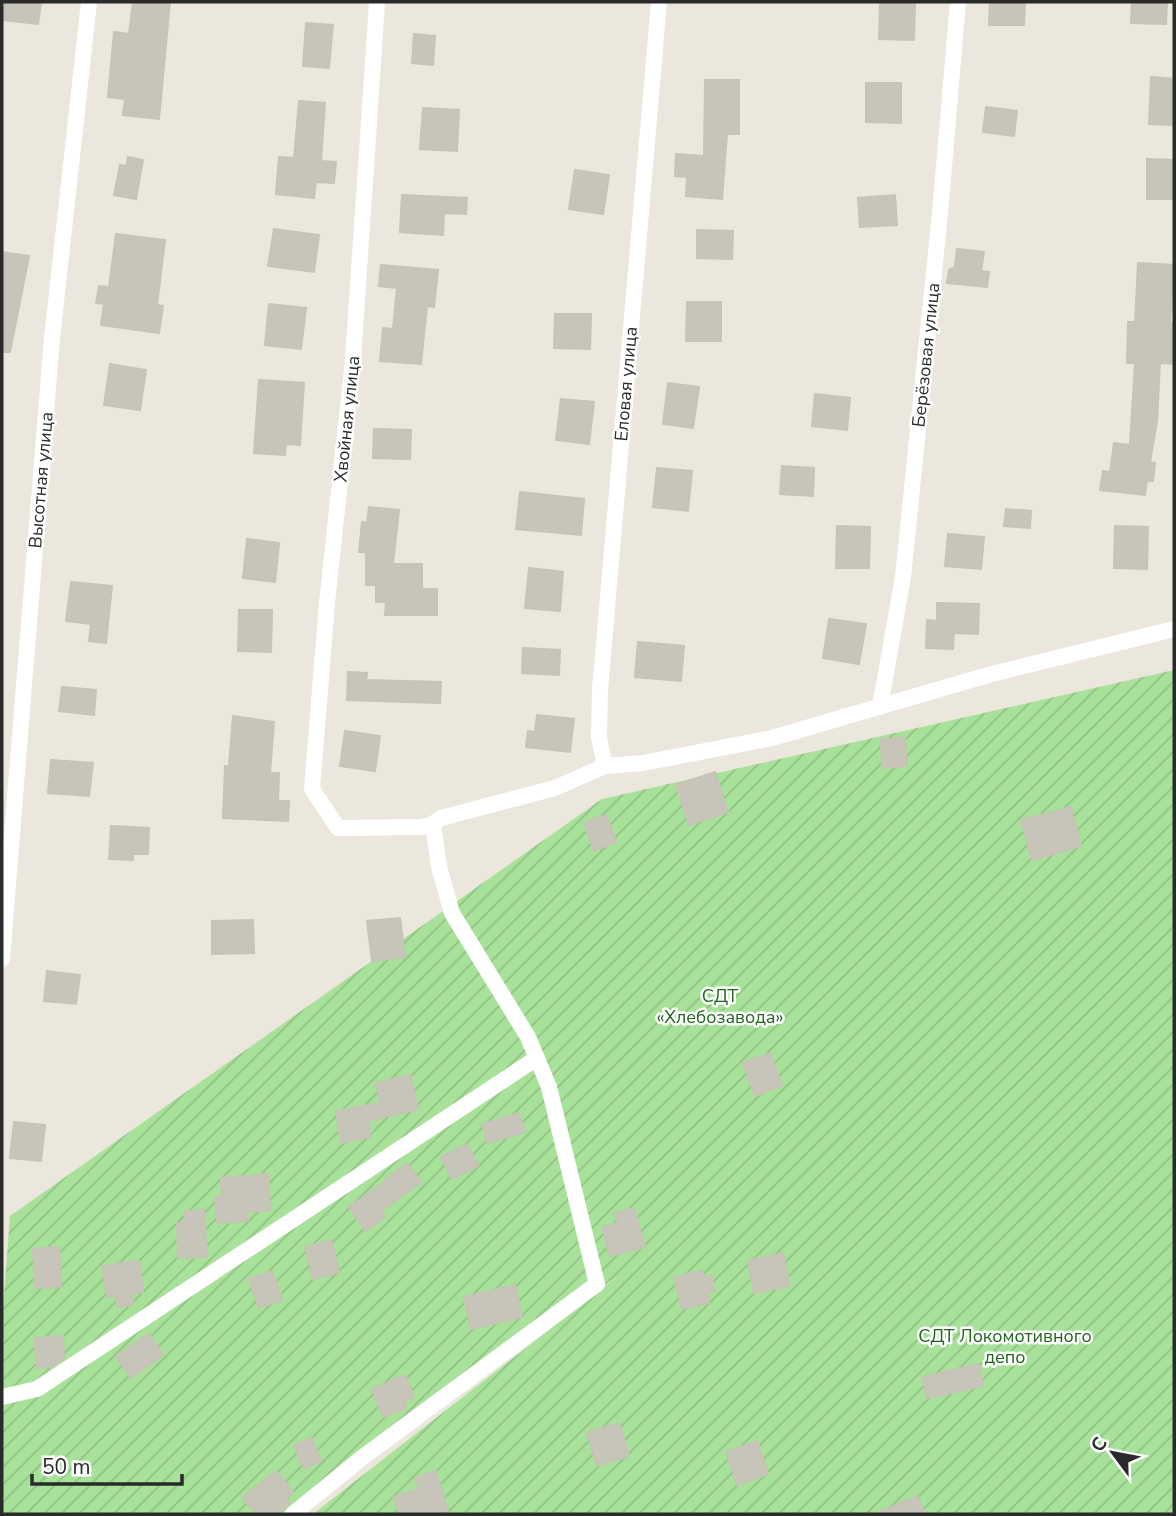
<svg xmlns="http://www.w3.org/2000/svg" width="1176" height="1516" font-family="'Nunito Sans',sans-serif">
  <style>
    .garden { fill: url(#garden-furrows) }
    .building { fill: #c7c5ba; stroke: #c7c3b6; stroke-width: 2 }
    .lines { fill: none; stroke-linecap: round; stroke-linejoin: round }
    .street { stroke: #fff; stroke-width: 16 }
    .labels { text-anchor: middle; stroke-width: 5; stroke-linejoin: round; paint-order: stroke }
    .street-label { font-size: 18px; fill: #2a2a2a; stroke: #fff }
    .park-label { font-size: 18px; fill: #21641c; stroke: #fff }
  </style>
  <defs>
    <pattern id="garden-furrows" width="10" height="10" patternUnits="userSpaceOnUse" patternTransform="scale(1.75)"><rect width="10" height="10" fill="#a8e19a"/><path d="M-1 1l2-2M0 10L10 0M9 11l2-2" fill="none" stroke="#91c185"/></pattern>
  </defs>
  <rect width="100%" height="100%" fill="#ebe7dc"/>
  <!-- garden -->
  <path class="garden" d="M1174 670V1514H313L622 1273 281 1514H2V1322L10 1216 602 799Z"/>
  <!-- building -->
  <g class="building">
    <path d="M5 2H41L38 24 3 20Z"/>
    <path d="M133 2H170L159 119 123 115 125 99 108 97 114 32 129 34Z"/>
    <path d="M880 2H915L914 40 879 39Z"/>
    <path d="M990 2H1025L1024 25H989Z"/>
    <path d="M1132 2H1167L1166 24 1131 23Z"/>
    <path d="M306 23 333 25 329 68 303 66Z"/>
    <path d="M414 34 435 36 433 65 412 63Z"/>
    <path d="M1151 77 1174 79V125L1149 124Z"/>
    <path d="M705 80H739V134H727L722 199 686 196 687 177 675 176 676 154 704 156Z"/>
    <path d="M866 83H901V123L866 122Z"/>
    <path d="M299 101 325 103 321 161 336 162 334 183 316 182 314 198 276 194 279 157 294 158Z"/>
    <path d="M986 107 1017 111 1014 136 983 132Z"/>
    <path d="M423 108 459 110 457 151 420 149Z"/>
    <path d="M128 157 143 160 136 199 114 195 120 165 126 166Z"/>
    <path d="M1147 159 1174 160V199H1147Z"/>
    <path d="M575 170 609 175 603 214 569 209Z"/>
    <path d="M402 195 467 198 466 214 444 213 443 235 400 232Z"/>
    <path d="M895 195 897 225 860 227 858 198Z"/>
    <path d="M274 229 319 235 314 272 268 266Z"/>
    <path d="M697 230 733 231 732 259 697 258Z"/>
    <path d="M116 234 165 240 157 305 163 306 159 333 101 325 104 304 96 303 99 286 109 287Z"/>
    <path d="M957 249 984 252 981 271 989 272 987 287 947 283 949 270 955 267Z"/>
    <path d="M2 252 29 256 10 352H2Z"/>
    <path d="M1138 263 1174 265 1170 323H1174V364L1160 363 1157 421 1150 462 1155 463 1153 481H1147L1145 495 1100 490 1103 471 1110 472 1114 443 1130 445 1135 363H1127L1128 322H1135Z"/>
    <path d="M381 265 438 270 434 307 427 306 421 364 380 361 383 328 393 329 397 288 379 286Z"/>
    <path d="M687 302H721V341H686Z"/>
    <path d="M269 304 306 308 301 349 265 345Z"/>
    <path d="M555 314H591L590 349 554 348Z"/>
    <path d="M110 364 146 370 140 410 104 405Z"/>
    <path d="M259 380 304 383 300 445 286 444 285 455 254 453Z"/>
    <path d="M668 383 699 387 693 428 663 424Z"/>
    <path d="M815 394 850 398 847 430 812 426Z"/>
    <path d="M561 399 594 402 589 444 556 440Z"/>
    <path d="M374 429 411 430 410 459 373 458Z"/>
    <path d="M782 466 814 468 813 496 780 494Z"/>
    <path d="M657 468 692 471 688 511 653 507Z"/>
    <path d="M520 492 584 499 581 535 516 529Z"/>
    <path d="M369 507 399 510 393 564H422V589H437V615H385L386 602H376V585H366V552H359L362 522 367 523Z"/>
    <path d="M1006 509 1031 511 1030 528 1004 526Z"/>
    <path d="M837 526 870 527 869 568H836Z"/>
    <path d="M1115 526 1148 527 1147 569 1114 568Z"/>
    <path d="M948 534 984 537 981 569 945 566Z"/>
    <path d="M247 539 279 543 275 582 243 578Z"/>
    <path d="M529 568 563 572 560 611 525 608Z"/>
    <path d="M71 582 112 586 106 643 89 641 91 624 66 621Z"/>
    <path d="M937 603 979 604 978 634 954 633 953 649 926 648 927 620 937 621Z"/>
    <path d="M239 610H272L271 652 238 651Z"/>
    <path d="M829 619 866 624 859 664 823 658Z"/>
    <path d="M638 642 684 646 681 681 635 677Z"/>
    <path d="M523 648 560 650 559 675 522 673Z"/>
    <path d="M348 672 367 673 366 680 441 682 440 703 347 700Z"/>
    <path d="M62 687 96 690 94 715 59 711Z"/>
    <path d="M537 715 574 719 570 752 526 747 528 731 535 732Z"/>
    <path d="M233 716 274 722 270 773H279L278 801H289L288 821 223 818 225 766H229Z"/>
    <path d="M345 731 380 736 375 771 340 766Z"/>
    <path d="M905 738 907 766 882 768 881 739Z"/>
    <path d="M51 760 93 763 89 796 48 793Z"/>
    <path d="M715 772 728 812 689 825 676 785Z"/>
    <path d="M1071 807 1081 846 1032 860 1021 820Z"/>
    <path d="M606 815 616 842 594 851 584 823Z"/>
    <path d="M111 826 149 828 148 854H133V860L109 859Z"/>
    <path d="M400 918 405 957 372 961 367 921Z"/>
    <path d="M253 920 254 953 212 954V921Z"/>
    <path d="M47 971 80 975 76 1004 44 1001Z"/>
    <path d="M770 1053 782 1085 755 1096 743 1063Z"/>
    <path d="M410 1075 418 1109 368 1121 371 1137 341 1143 336 1111 380 1103 376 1083Z"/>
    <path d="M519 1113 525 1132 487 1143 482 1124Z"/>
    <path d="M14 1122 45 1125 41 1161 10 1158Z"/>
    <path d="M467 1144 478 1166 452 1179 441 1157Z"/>
    <path d="M407 1163 421 1182 381 1211 385 1217 366 1231 349 1207 385 1182 384 1180Z"/>
    <path d="M268 1174 270 1210 247 1212 248 1221 217 1223 215 1197 222 1196 221 1178Z"/>
    <path d="M634 1208 645 1247 610 1256 602 1227 618 1223 615 1213Z"/>
    <path d="M204 1210 207 1257 178 1258 177 1223H185V1211Z"/>
    <path d="M331 1240 339 1272 313 1279 305 1247Z"/>
    <path d="M59 1247 61 1287 35 1288 33 1249Z"/>
    <path d="M783 1253 790 1286 754 1293 748 1261Z"/>
    <path d="M139 1261 143 1292 131 1294 133 1305 117 1307 116 1296 107 1297 102 1266Z"/>
    <path d="M702 1270 704 1277 711 1275 715 1291 707 1293 709 1303 682 1309 674 1278Z"/>
    <path d="M272 1271 282 1300 259 1308 249 1279Z"/>
    <path d="M515 1285 522 1317 471 1329 464 1297Z"/>
    <path d="M149 1334 163 1355 131 1378 116 1356Z"/>
    <path d="M63 1336 64 1358 52 1367 37 1368 34 1338Z"/>
    <path d="M979 1364 983 1386 927 1398 922 1377Z"/>
    <path d="M405 1375 414 1397 404 1401 407 1408 383 1417 372 1389Z"/>
    <path d="M619 1423 629 1456 597 1466 587 1433Z"/>
    <path d="M312 1438 321 1461 304 1469 294 1445Z"/>
    <path d="M757 1441 768 1474 737 1485 726 1452Z"/>
    <path d="M276 1471 293 1492 286 1498 290 1503 278 1514H256L242 1498Z"/>
    <path d="M436 1471 448 1511 439 1514H399L394 1497 419 1489 415 1478Z"/>
    <path d="M917 1496 925 1514H874Z"/>
  </g>
  <g class="lines">
    <!-- street -->
    <g class="street">
      <path d="M880 707 903 577 940 213 958 2"/>
      <path d="M605 766 599 738 600 690 659 2"/>
      <path d="M433 824 441 818 555 788 605 766 643 763 772 738 988 675 1174 629"/>
      <path d="M2 959 52 338 89 2"/>
      <path d="M2 1397 37 1389 537 1058"/>
      <path d="M293 1514 363 1457 597 1284 549 1087 528 1037 452 913 439 867 433 824 422 827 338 828 312 789 327 603 353 360 377 2"/>
    </g>
  </g>
  <g class="labels">
    <!-- street labels -->
    <g class="street-label">
      <text transform="translate(926 355) rotate(-84)" y="6">Берёзовая улица</text>
      <text transform="translate(626 384) rotate(-85)" y="6">Еловая улица</text>
      <text transform="translate(347 419) rotate(-84)" y="6">Хвойная улица</text>
      <text transform="translate(41 480) rotate(-85)" y="6">Высотная улица</text>
    </g>
    <!-- park labels -->
    <g class="park-label">
      <text x="720" y="1002">СДТ<tspan x="720" dy="21">«Хлебозавода»</tspan></text>
      <text x="1005" y="1342">СДТ Локомотивного<tspan x="1005" dy="21">депо</tspan></text>
    </g>
  </g>
  <!-- border -->
  <rect width="1176" height="1516" fill="none" stroke="#2a2a2a" stroke-width="7"/>
  <!-- north arrow -->
  <g transform="translate(1113 1453) rotate(302)" stroke="#ffffff" stroke-width="5" paint-order="stroke">
  <path d="M0-5L12 26L0 18L-12 26Z" fill="#2a2a2a"/>
  <text y="-10" font-size="19" font-weight="bold" text-anchor="middle" fill="#2a2a2a">С</text>
  </g>
  <!-- scale -->
  <path d="M32 1474v10h150v-10" fill="none" stroke="#2a2a2a" stroke-width="3.5"/>
  <text x="42" y="1474" font-size="21" fill="#2a2a2a" stroke="#ffffff" stroke-width="5" paint-order="stroke">50 m</text>
</svg>
